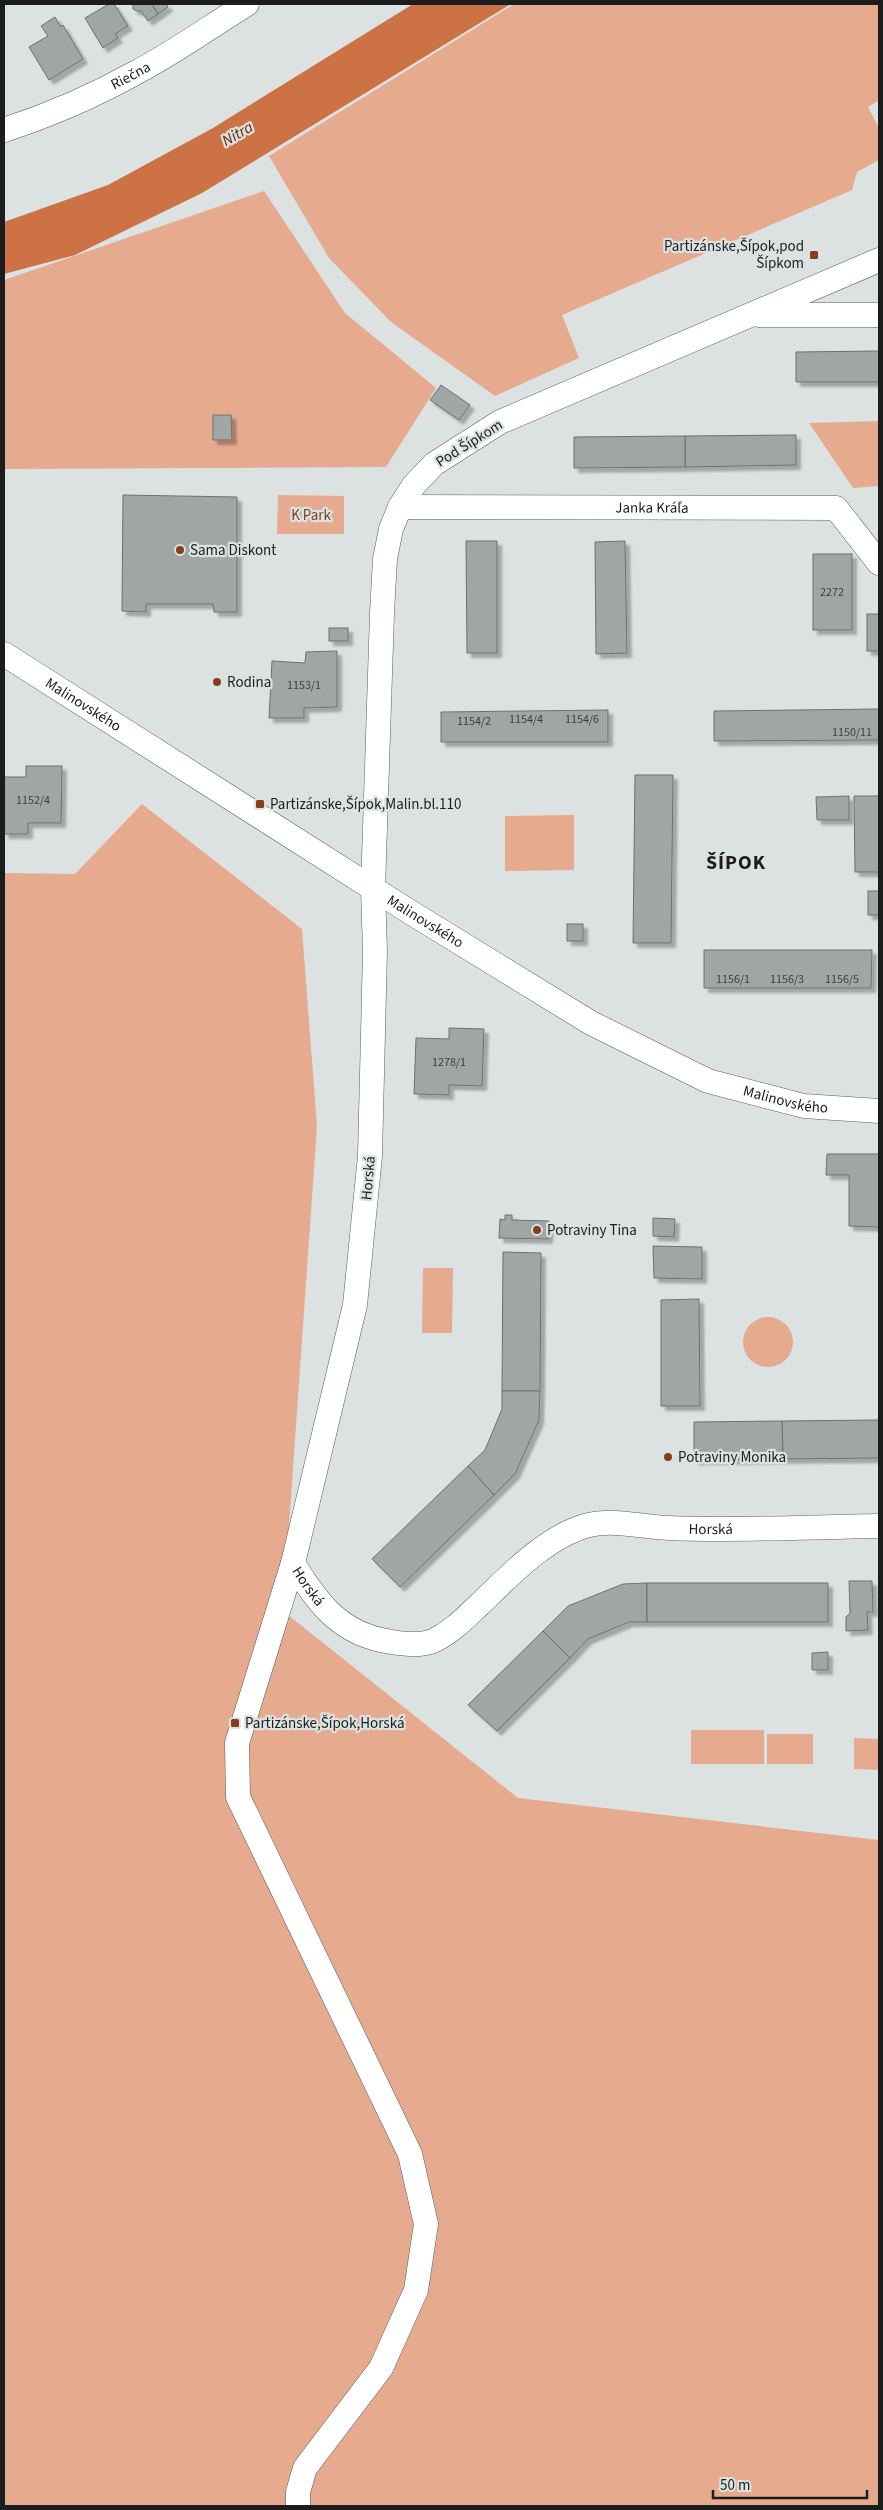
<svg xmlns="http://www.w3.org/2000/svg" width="883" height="2510" font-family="'Source Sans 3',sans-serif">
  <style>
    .green { fill: #e6aa8e }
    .water { fill: #cc7245 }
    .building { fill: #a0a5a5; stroke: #6b7070; filter: url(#shadow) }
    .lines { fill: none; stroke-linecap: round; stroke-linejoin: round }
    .minor-casing { stroke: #585d5d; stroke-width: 25 }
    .minor { stroke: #fff; stroke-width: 24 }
    .poi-dot { fill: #853f19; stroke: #dce2e2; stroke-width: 2 }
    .labels { text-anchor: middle; stroke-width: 4.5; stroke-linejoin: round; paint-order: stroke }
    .number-label { font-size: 12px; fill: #3c3f3f }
    .street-label { font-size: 15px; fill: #1b1d1d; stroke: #dce2e2 }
    .poi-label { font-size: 15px; fill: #1b1d1d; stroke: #dce2e2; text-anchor: start }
    .park-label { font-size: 15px; fill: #7a3e1f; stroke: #dce2e2 }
    .water-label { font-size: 16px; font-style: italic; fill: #632906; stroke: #dce2e2 }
    .district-label { font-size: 20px; font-weight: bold; letter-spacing: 1px; fill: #1b1d1d; stroke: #dce2e2 }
  </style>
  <defs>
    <filter id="shadow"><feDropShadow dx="4.5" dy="4.5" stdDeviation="1" flood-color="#0004"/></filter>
  </defs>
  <rect width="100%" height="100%" fill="#dce2e2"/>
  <!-- green -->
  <g class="green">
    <path d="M514 4H879V100L868 107 879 128V160L857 172 852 190 562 315 579 358 495 396 391 322 329 258 269 156Z"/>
    <path d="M264 191 345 313 436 388 386 467 4 469V280Z"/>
    <path d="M879 421V486L853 488 809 423Z"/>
    <path d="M278 495 344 496V534H277Z"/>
    <path d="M142 804 302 929 317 1126 283 1611 518 1798 879 1840V2506H4V873L75 874Z"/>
    <path d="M574 815V870L505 871V816Z"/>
    <path d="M423 1268H453L452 1333H422Z"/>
    <circle cx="768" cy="1342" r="25"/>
    <rect x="691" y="1730" width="73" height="34"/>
    <rect x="767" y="1734" width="46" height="30"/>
    <path d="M854 1738 879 1739V1770L854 1769Z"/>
  </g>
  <!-- water -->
  <path class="water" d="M413 4H511L202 193 75 255 4 274V222L108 185 213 128Z"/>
  <!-- building -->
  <g class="building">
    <path d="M109 4H114L128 26 115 34 118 38 103 48 85 18Z"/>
    <path d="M133 4H152L158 14 148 21 141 11H137L133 9Z"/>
    <path d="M152 4H166L168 7 158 14Z"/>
    <path d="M55 17 61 27 63 25 83 59 49 80 29 47 48 36 41 26Z"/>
    <path d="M879 351V382H796V352Z"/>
    <path d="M441 385 470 405 459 420 430 400Z"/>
    <path d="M213 415H231L232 440H213Z"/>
    <path d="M796 435V465L685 467V436Z"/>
    <path d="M685 436V467L574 468V437Z"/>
    <path d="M123 495 237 497V612H214L213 604H146V612L122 611Z"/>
    <path d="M466 541H497V653H467Z"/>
    <path d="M625 541 627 653 596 654 595 542Z"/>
    <rect x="813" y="554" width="39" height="76"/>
    <rect x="867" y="614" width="12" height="37"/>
    <rect x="329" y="628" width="19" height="13"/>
    <path d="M337 651V707L304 708V718H269L272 661 305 663 306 652Z"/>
    <path d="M879 709V740L714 741V711Z"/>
    <path d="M608 710V742H441V712Z"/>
    <path d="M26 766H62L61 823H28V834H4V777H26Z"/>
    <path d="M635 775H673L671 943H633Z"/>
    <path d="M849 796V820H817L816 797Z"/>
    <path d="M854 796H879V872H855Z"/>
    <rect x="868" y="891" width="11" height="24"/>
    <rect x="567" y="924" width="16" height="17"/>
    <path d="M704 950H872L871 988H704Z"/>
    <path d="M449 1028 484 1029 482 1086 449 1085V1095L414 1094 416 1038 449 1039Z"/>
    <path d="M827 1154H879V1227L849 1226V1175H826Z"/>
    <path d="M505 1215H512V1220L549 1221 548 1239 499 1238 500 1219 505 1220Z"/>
    <path d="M653 1218 675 1219 674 1237 653 1236Z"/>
    <path d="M653 1246 702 1247V1279L654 1278Z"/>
    <path d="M503 1252 541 1253 540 1391H502Z"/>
    <path d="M699 1299 700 1406H661V1300Z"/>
    <path d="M502 1391H540L539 1420 515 1474 494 1495 468 1466 485 1450 502 1409Z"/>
    <path d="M879 1420V1458L783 1459 782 1421Z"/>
    <path d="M782 1421 783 1459 694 1460V1422Z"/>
    <path d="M468 1466 494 1495 400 1587 372 1559Z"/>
    <path d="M849 1581H872L873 1612H867L868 1630 846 1631V1617L850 1613Z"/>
    <path d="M647 1583V1622H629L588 1639 570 1658 543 1631 568 1606 623 1584Z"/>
    <rect x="647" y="1583" width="181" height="39"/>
    <path d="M543 1631 570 1658 497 1731 468 1705Z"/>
    <path d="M828 1652V1670H812V1653Z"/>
  </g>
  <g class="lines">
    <!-- minor casing -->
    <g class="minor-casing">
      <g id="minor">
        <path id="s1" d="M4 130C50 115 94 96 137 72 175 52 211 26 247 4"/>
        <path id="s2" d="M879 260 500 422 434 464 414 485 400 507 391 529 385 559 382 613 373 889 375 951 370 1156 355 1305 293 1563C315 1599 336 1630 381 1640 396 1643 417 1647 433 1641 452 1632 465 1618 480 1604 510 1575 548 1535 589 1525 614 1519 642 1527 668 1528 738 1531 809 1527 879 1526"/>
        <path d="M759 315H879"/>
        <path id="s3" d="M400 507 836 508 879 563"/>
        <path id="s4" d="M4 654 410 912 591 1023 708 1081 804 1106 879 1111"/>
        <path d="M293 1563 237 1743 238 1797 410 2154 426 2224 416 2290 381 2368 305 2468 298 2492V2506"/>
      </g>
    </g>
    <!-- minor -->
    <use href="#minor" class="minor"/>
  </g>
  <!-- markers -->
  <g class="poi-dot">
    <rect x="809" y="250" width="10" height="10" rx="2.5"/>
    <circle cx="180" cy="550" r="5"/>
    <circle cx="217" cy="682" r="5"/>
    <rect x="255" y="799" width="10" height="10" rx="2.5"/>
    <circle cx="537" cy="1230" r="5"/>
    <circle cx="668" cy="1457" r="5"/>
    <rect x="230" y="1718" width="10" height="10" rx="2.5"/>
  </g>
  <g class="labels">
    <!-- number labels -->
    <g class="number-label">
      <text x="832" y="596">2272</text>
      <text x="304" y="689">1153/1</text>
      <text x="526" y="723">1154/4</text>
      <text x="582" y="723">1154/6</text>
      <text x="474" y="725">1154/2</text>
      <text x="852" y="736">1150/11</text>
      <text x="33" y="804">1152/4</text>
      <text x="733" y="983">1156/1</text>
      <text x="787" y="983">1156/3</text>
      <text x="842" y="983">1156/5</text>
      <text x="449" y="1066">1278/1</text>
    </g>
    <!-- street labels -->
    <g class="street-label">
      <text dy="5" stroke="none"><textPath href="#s1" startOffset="138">Riečna</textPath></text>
      <text transform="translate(469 443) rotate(-32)" y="5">Pod Šípkom</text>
      <text dy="5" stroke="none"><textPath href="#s3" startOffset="252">Janka Kráľa</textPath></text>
      <text dy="5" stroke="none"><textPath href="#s4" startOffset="94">Malinovského</textPath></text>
      <text dy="5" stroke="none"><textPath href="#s4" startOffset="499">Malinovského</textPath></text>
      <text dy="5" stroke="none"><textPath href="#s4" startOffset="904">Malinovského</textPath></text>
      <text transform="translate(368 1178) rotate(-85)" y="5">Horská</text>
      <text dy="5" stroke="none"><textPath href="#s2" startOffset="2104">Horská</textPath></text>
      <text dy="5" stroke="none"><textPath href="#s2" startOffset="1640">Horská</textPath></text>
    </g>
    <!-- poi labels -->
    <g class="poi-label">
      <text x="804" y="251" text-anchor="end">Partizánske,Šípok,pod<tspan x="804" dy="17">Šípkom</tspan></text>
      <text x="190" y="555">Sama Diskont</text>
      <text x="227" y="687">Rodina</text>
      <text x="270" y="809">Partizánske,Šípok,Malin.bl.110</text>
      <text x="547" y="1235">Potraviny Tina</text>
      <text x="678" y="1462">Potraviny Monika</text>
      <text x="245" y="1728">Partizánske,Šípok,Horská</text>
    </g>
    <!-- park labels -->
    <g class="park-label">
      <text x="311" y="520">K Park</text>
    </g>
    <!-- water labels -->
    <g class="water-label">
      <text transform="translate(237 133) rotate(-30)" y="6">Nitra</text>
    </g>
    <!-- district labels -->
    <g class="district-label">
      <text x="736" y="869">ŠÍPOK</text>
    </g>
  </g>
  <!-- border -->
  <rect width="883" height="2510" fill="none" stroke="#1b1d1d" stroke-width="10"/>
  <!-- scale -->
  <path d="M713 2490v8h154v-8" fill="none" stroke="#1b1d1d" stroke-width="2.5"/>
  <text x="720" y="2490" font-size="15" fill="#1b1d1d" stroke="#dce2e2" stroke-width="4" paint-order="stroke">50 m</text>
</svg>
